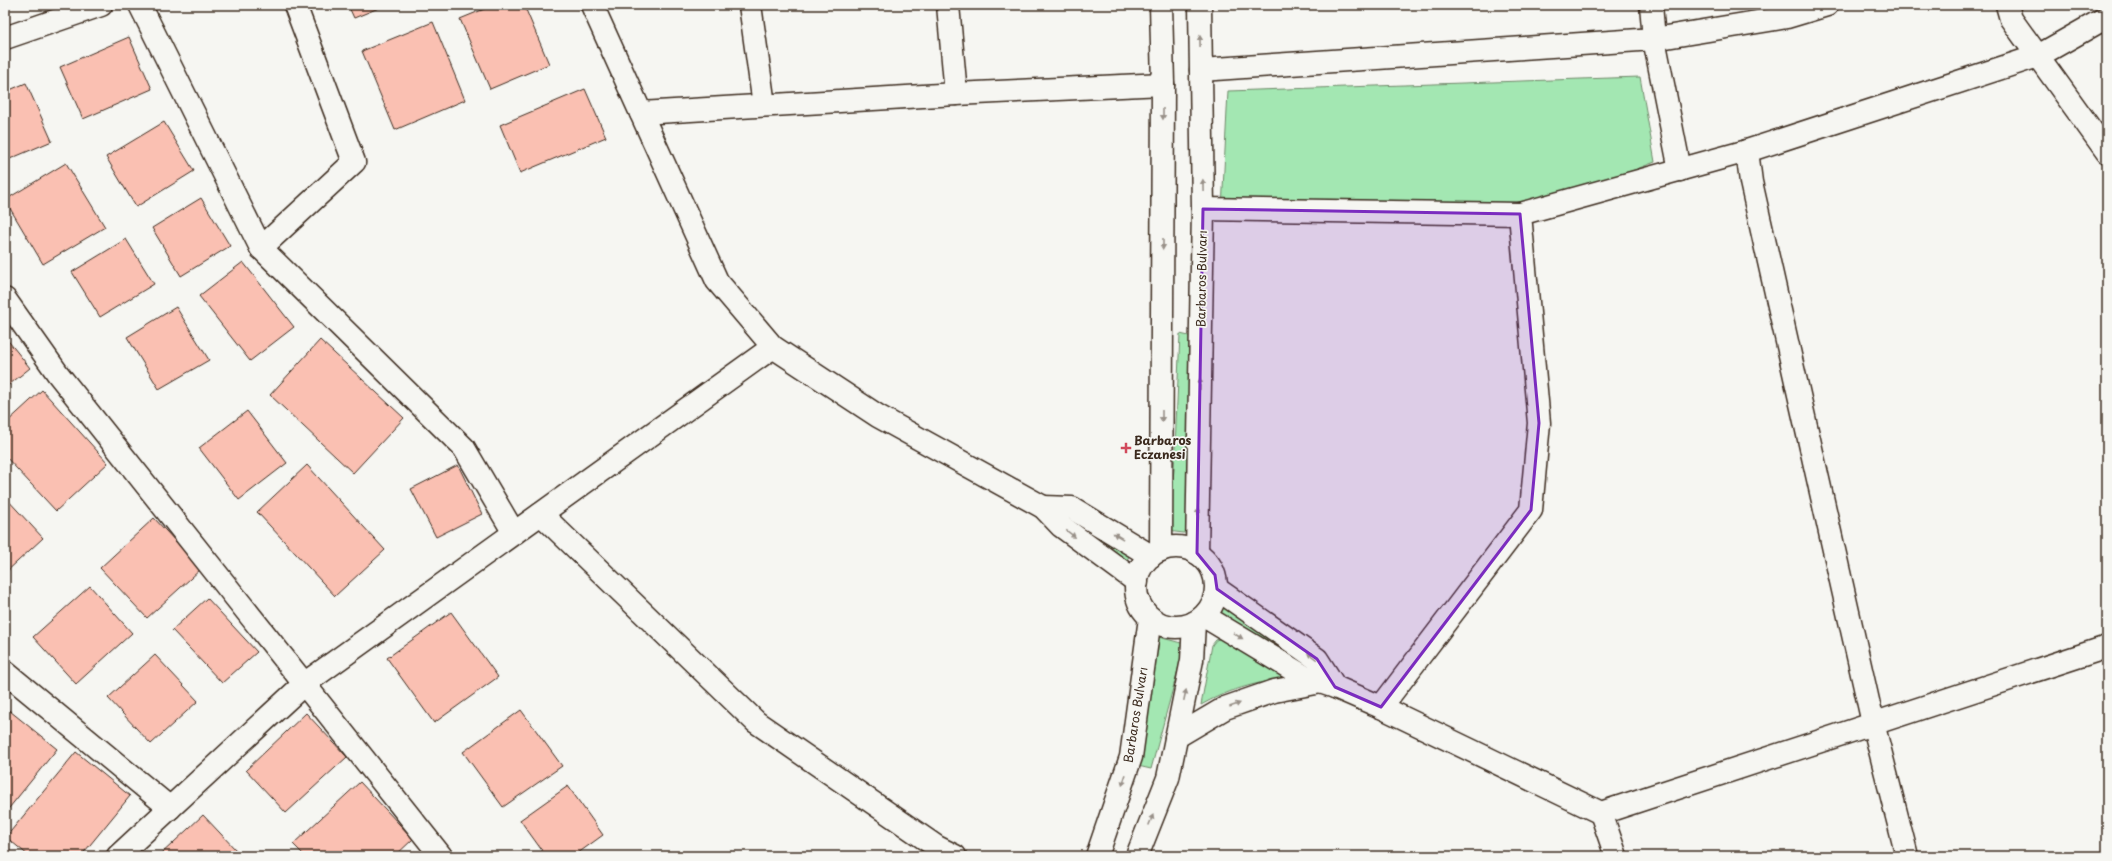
<svg xmlns="http://www.w3.org/2000/svg" width="2112" height="861" font-family="'Playpen Sans',sans-serif">
  <style>
    .green { fill: #a3e7b2; stroke: #6f8868 }
    .building { fill: #fac0b2; stroke: #3b2a1e }
    .lines { fill: none; stroke-linecap: round; stroke-linejoin: round }
    .street-casing { stroke: #3b2a1e; stroke-width: 25 }
    .secondary-casing { stroke: #3b2a1e; stroke-width: 25 }
    .street { stroke: #f6f6f2; stroke-width: 22 }
    .secondary { stroke: #f6f6f2; stroke-width: 22 }
    .oneway { fill: #989088 }
    .marked { fill: #7b2cbf; fill-opacity: 0.2; stroke: #7b2cbf; stroke-width: 3; stroke-linejoin: round }
    .poi-dot { fill: #d1495b; stroke: #f6f6f2; stroke-width: 1.5 }
    .labels { text-anchor: middle; stroke-width: 3.5; stroke-linejoin: round; paint-order: stroke }
    .street-label { font-size: 12px; fill: #3b2a1e; stroke: #f6f6f2 }
    .poi-label { font-size: 12px; font-weight: bold; fill: #3b2a1e; stroke: #f6f6f2; text-anchor: start }
  </style>
  <rect width="100%" height="100%" fill="#f6f6f2"/>
  <filter id="ink" filterUnits="userSpaceOnUse"><feTurbulence type="fractalNoise" baseFrequency=".025" numOctaves="2"/><feDisplacementMap in="SourceGraphic" scale="8" xChannelSelector="R" yChannelSelector="G"/><feConvolveMatrix kernelMatrix="1 2 1 2 8 2 1 2 1" color-interpolation-filters="sRGB"/></filter>
  <g filter="url(#ink)">
    <!-- green -->
    <g class="green">
      <path d="M1640 77 1655 162 1520 214 1222 209 1228 91Z"/>
      <path d="M1180 334 1189 336 1192 534 1167 531 1174 470Z"/>
      <path d="M1050 510 1133 550 1123 566Z"/>
      <path d="M1225 600 1323 677 1218 621Z"/>
      <path d="M1155 636 1185 644 1151 769 1138 766Z"/>
      <path d="M1222 638 1282 673 1284 678C1255 683 1227 690 1201 705L1212 645 1216 640Z"/>
    </g>
    <!-- building -->
    <g class="building">
      <path d="M348 5H386L354 18Z"/>
      <path d="M494 5H524L549 64 490 89 460 19Z"/>
      <path d="M433 22 465 100 395 130 362 51Z"/>
      <path d="M129 37 152 89 83 119 60 67Z"/>
      <path d="M26 83 52 141 5 161V92Z"/>
      <path d="M585 89 606 137 520 173 500 125Z"/>
      <path d="M164 122 194 171 136 207 106 157Z"/>
      <path d="M66 163 105 227 43 264 5 200Z"/>
      <path d="M201 198 230 246 181 276 152 228Z"/>
      <path d="M126 239 154 284 100 317 72 272Z"/>
      <path d="M243 262 294 327 250 361 199 296Z"/>
      <path d="M176 307 209 360 159 389 127 337Z"/>
      <path d="M5 337 30 368 5 388Z"/>
      <path d="M320 340 404 418 353 473 270 395Z"/>
      <path d="M42 390 108 463 56 511 5 456V424Z"/>
      <path d="M247 411 287 463 239 500 199 448Z"/>
      <path d="M307 465 385 550 335 596 257 512Z"/>
      <path d="M458 465 482 514 436 537 411 489Z"/>
      <path d="M5 497 43 538 5 573Z"/>
      <path d="M154 518 201 569 147 618 100 568Z"/>
      <path d="M90 586 132 633 76 684 33 637Z"/>
      <path d="M207 598 257 652 222 683 172 630Z"/>
      <path d="M451 612 498 677 434 723 387 658Z"/>
      <path d="M155 655 198 701 151 744 108 698Z"/>
      <path d="M5 707 57 749 5 813Z"/>
      <path d="M521 710 562 766 503 807 463 752Z"/>
      <path d="M306 713 347 757 286 813 246 770Z"/>
      <path d="M76 752 130 796 81 856H29L6 837Z"/>
      <path d="M360 782 413 839 395 856H305L293 844Z"/>
      <path d="M568 786 603 835 574 856H546L520 820Z"/>
      <path d="M203 815 236 850 230 856H159Z"/>
    </g>
    <g class="lines">
      <!-- street casing -->
      <g class="street-casing">
        <g id="street">
          <path d="M140 5 261 248 354 162 295 5"/>
          <path d="M592 5 717 281 773 347 878 416 1043 507 1061 526 1137 582"/>
          <path d="M750 5 764 105"/>
          <path d="M948 5 956 94"/>
          <path d="M1651 5 1654 39 1680 170"/>
          <path d="M2007 5 2011 19 2107 152"/>
          <path d="M5 38 101 5"/>
          <path d="M1201 70 1654 39 1787 17 1827 5"/>
          <path d="M641 113 956 94 1163 84"/>
          <path d="M1747 151 1751 182 1873 723 1907 856"/>
          <path d="M1203 209 1520 214"/>
          <path d="M261 248 464 448 514 533"/>
          <path d="M5 299 58 374 441 856"/>
          <path d="M1043 507 1072 508 1151 556"/>
          <path d="M541 514 756 722 937 847 955 856"/>
          <path d="M1217 589 1317 659 1335 687"/>
          <path d="M1204 616 1305 677 1335 687 1381 707 1601 813 2107 647"/>
          <path d="M5 672 170 808"/>
          <path d="M1381 707 1531 510 1539 423 1520 214 1747 151 2038 56 2107 17"/>
          <path d="M1601 813 1616 856"/>
          <path d="M118 856 304 684 773 347"/>
        </g>
      </g>
      <!-- secondary casing -->
      <g class="secondary-casing">
        <g id="secondary">
          <path d="M1161 5 1163 84 1161 550"/>
          <circle cx="1176" cy="587" r="40"/>
          <path d="M1197 553 1203 209 1200 5"/>
          <path d="M1176 737 1225 708 1274 691 1321 682"/>
          <path d="M1097 856 1131 757 1150 618"/>
          <path d="M1137 856 1168 778 1192 660 1194 623"/>
        </g>
      </g>
      <!-- street -->
      <use href="#street" class="street"/>
      <!-- secondary -->
      <use href="#secondary" class="secondary"/>
    </g>
    <!-- one-way arrows -->
    <defs><path id="oneway-solid" d="M-6-.8H1V-3.2L6.5 0L1 3.2V.8H-6Z"/></defs>
    <g class="oneway">
      <use href="#oneway-solid" transform="translate(1200 41) rotate(-91)"/>
      <use href="#oneway-solid" transform="translate(1163 114) rotate(90)"/>
      <use href="#oneway-solid" transform="translate(1203 185) rotate(-91)"/>
      <use href="#oneway-solid" transform="translate(1163 244) rotate(90)"/>
      <use href="#oneway-solid" transform="translate(1200 384) rotate(-89)"/>
      <use href="#oneway-solid" transform="translate(1162 416) rotate(90)"/>
      <use href="#oneway-solid" transform="translate(1198 514) rotate(-89)"/>
      <use href="#oneway-solid" transform="translate(1071 534) rotate(37)"/>
      <use href="#oneway-solid" transform="translate(1118 536) rotate(-149)"/>
      <use href="#oneway-solid" transform="translate(1238 636) rotate(31)"/>
      <use href="#oneway-solid" transform="translate(1312 656) rotate(-144)"/>
      <use href="#oneway-solid" transform="translate(1185 695) rotate(-78)"/>
      <use href="#oneway-solid" transform="translate(1235 705) rotate(-20)"/>
      <use href="#oneway-solid" transform="translate(1124 780) rotate(109)"/>
      <use href="#oneway-solid" transform="translate(1151 820) rotate(-68)"/>
    </g>
  </g>
  <!-- marked area -->
  <path class="marked" d="M1203 209 1520 214 1539 423 1531 510 1381 707 1335 687 1317 659 1217 589 1215 575 1197 553Z"/>
  <!-- markers -->
  <path class="poi-dot" d="M1124 442h4v4h4v4h-4v4h-4v-4h-4v-4h4z"/>
  <g class="labels">
    <!-- street labels -->
    <g class="street-label">
      <text transform="translate(1202 279) rotate(-89)" y="4">Barbaros Bulvarı</text>
      <text transform="translate(1136 715) rotate(-81)" y="4">Barbaros Bulvarı</text>
    </g>
    <!-- poi labels -->
    <g class="poi-label">
      <text x="1134" y="445">Barbaros<tspan x="1134" dy="14">Eczanesi</tspan></text>
    </g>
  </g>
  <!-- margin -->
  <rect width="2112" height="861" fill="none" stroke="#f6f6f2" stroke-width="20"/>
  <rect x="10" y="10" width="2092" height="841" fill="none" stroke="#3b2a1e" stroke-width="1.5" filter="url(#ink)"/>
</svg>
